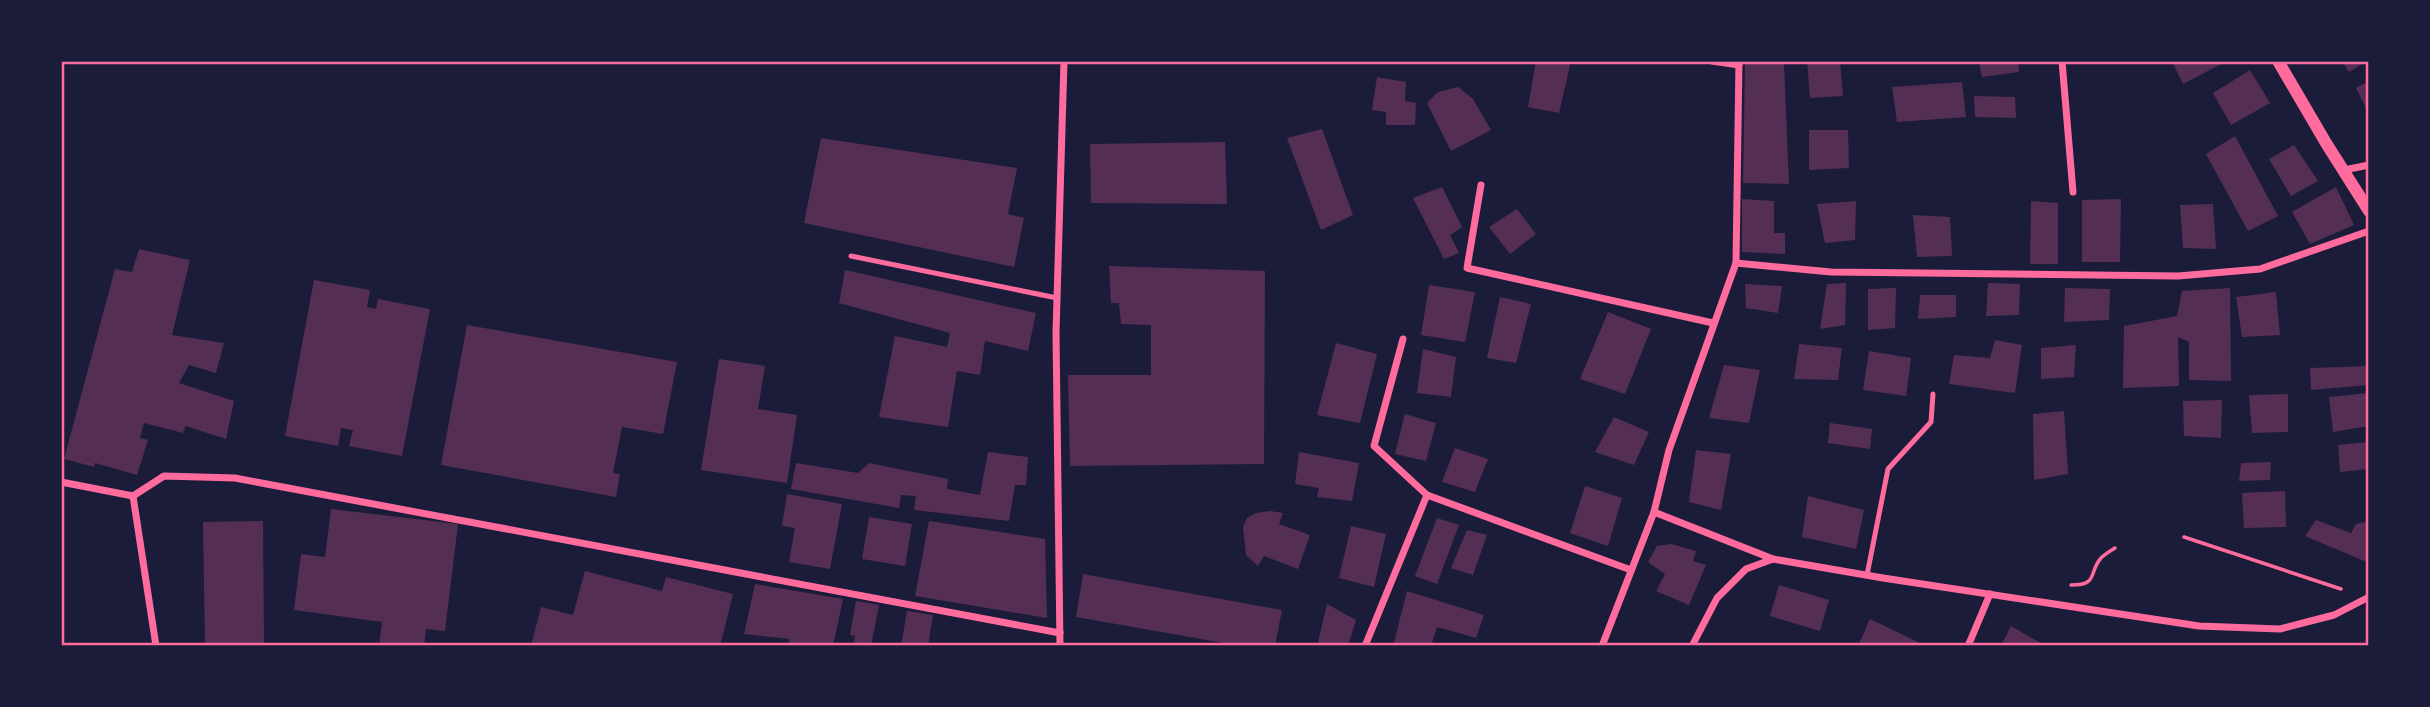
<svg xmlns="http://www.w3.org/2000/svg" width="2430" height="707" font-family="'Varela Round',sans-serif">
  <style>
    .building { fill: #542f53 }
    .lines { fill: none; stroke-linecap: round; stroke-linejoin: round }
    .path { stroke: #ff6b9d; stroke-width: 3.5 }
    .service { stroke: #ff6b9d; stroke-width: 5 }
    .minor { stroke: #ff6b9d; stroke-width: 7 }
    .tertiary { stroke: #ff6b9d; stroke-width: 12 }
    .neatline { fill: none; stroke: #ff6b9d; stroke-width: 2.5 }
  </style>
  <rect width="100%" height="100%" fill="#1b1b3a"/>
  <!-- building -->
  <g class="building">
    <path d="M1536 61H1571L1559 113 1528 107Z"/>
    <path d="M1754 61H1777V64H1784L1789 184 1743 183 1745 64H1754Z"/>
    <path d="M1807 61H1840L1843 96 1810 98Z"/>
    <path d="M1979 61H2018L2019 72 1982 77Z"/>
    <path d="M2172 61H2227L2183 84Z"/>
    <path d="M2342 61H2367L2349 72Z"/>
    <path d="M2250 70 2270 103 2231 125 2213 93Z"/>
    <path d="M1377 77 1406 82 1405 101 1416 103 1415 125H1386V112L1372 110Z"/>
    <path d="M2369 81V114L2356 88Z"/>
    <path d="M1962 82 1966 117 1897 122 1892 87Z"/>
    <path d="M1458 87 1473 99 1491 130 1451 151 1427 103 1438 92Z"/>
    <path d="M1974 96 2015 97 2016 118 1975 117Z"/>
    <path d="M1322 129 1353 215 1321 230 1287 138Z"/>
    <path d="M1809 130H1848L1849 168 1809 170Z"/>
    <path d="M2235 136 2278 216 2248 231 2206 154Z"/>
    <path d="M821 138 1017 168 1008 214 1024 218 1014 267 804 223Z"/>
    <path d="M1225 142 1227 204 1091 203 1090 144Z"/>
    <path d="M2294 145 2318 181 2291 196 2269 159Z"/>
    <path d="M1442 187 1462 227 1450 235 1459 253 1444 259 1413 198Z"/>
    <path d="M2336 187 2354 225 2310 244 2292 212Z"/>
    <path d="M1742 199 1774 201V233H1785V254L1742 252Z"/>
    <path d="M2121 199 2120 262H2082V200Z"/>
    <path d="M1856 201 1855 240 1825 243 1817 204Z"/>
    <path d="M2031 201 2058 203V264H2030Z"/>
    <path d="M2213 204 2216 249 2183 248 2180 205Z"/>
    <path d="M1517 209 1536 234 1510 254 1489 227Z"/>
    <path d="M1913 215 1950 217 1952 256 1917 257Z"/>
    <path d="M139 249 190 260 172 335 224 343 216 373 189 365 179 383 234 401 226 439 186 426 183 433 144 423 140 438 148 440 137 475 95 463 94 467 64 459 115 269 132 272Z"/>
    <path d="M1109 266 1265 271 1264 464 1070 466 1068 375H1151V325L1121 324 1119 303H1111Z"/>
    <path d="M845 270 1036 313 1028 351 985 341 980 375 957 371 948 427 879 417 895 336 947 347 950 333 839 303Z"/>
    <path d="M314 280 370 290 367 307 376 309 378 299 430 309 402 456 349 446 353 430 341 428 338 446 285 436Z"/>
    <path d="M1846 283 1845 325 1820 329 1827 284Z"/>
    <path d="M1988 283 2020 284 2019 315 1986 316Z"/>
    <path d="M1745 284 1782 286 1778 313 1746 308Z"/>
    <path d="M1429 285 1475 292 1465 342 1421 335Z"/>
    <path d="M1896 288 1895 328 1868 330V289Z"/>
    <path d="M2065 288 2110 289 2109 320 2064 322Z"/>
    <path d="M2230 288 2231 381 2189 380V342L2178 337 2179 386 2123 388 2124 326 2177 316 2182 291Z"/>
    <path d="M2276 292 2280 335 2242 337 2236 297Z"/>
    <path d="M1920 295H1956V317L1918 319Z"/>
    <path d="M1500 297 1531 304 1516 363 1487 358Z"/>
    <path d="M1608 312 1651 329 1625 394 1580 379Z"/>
    <path d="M467 325 677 362 663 434 622 427 613 473 620 474 616 497 441 465Z"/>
    <path d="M1995 340 2022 345 2015 393 1949 384 1954 355 1990 358Z"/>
    <path d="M1336 343 1377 354 1360 423 1317 415Z"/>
    <path d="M1799 344 1842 348 1838 380 1794 379Z"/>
    <path d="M2076 345 2074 377 2041 379V348Z"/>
    <path d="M1423 349 1456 357 1451 397 1417 393Z"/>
    <path d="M1869 351 1911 358 1906 396 1863 390Z"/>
    <path d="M719 359 765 366 758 409 797 415 787 483 701 470Z"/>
    <path d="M1724 365 1760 370 1749 423 1709 418Z"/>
    <path d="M2369 366V385L2311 390 2310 368Z"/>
    <path d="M2368 393 2369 426 2333 432 2329 397Z"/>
    <path d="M2288 394V432L2252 433 2249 395Z"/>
    <path d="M2222 400 2221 438 2184 436 2183 401Z"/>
    <path d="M2064 411 2068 474 2034 480 2033 414Z"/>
    <path d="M1405 414 1436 423 1426 461 1395 454Z"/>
    <path d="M1614 417 1649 432 1634 465 1595 452Z"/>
    <path d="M1830 423 1872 429 1870 449 1828 443Z"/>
    <path d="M2369 442V469L2340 472 2338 445Z"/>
    <path d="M1455 448 1488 459 1475 492 1442 482Z"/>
    <path d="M1696 450 1731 454 1721 510 1689 502Z"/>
    <path d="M988 452 1028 457 1026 485H1015L1009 521 914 510 916 496 901 495 899 508 791 489 796 463 858 473 869 463 948 479 947 489 980 495Z"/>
    <path d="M1299 452 1359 463 1352 501 1317 497 1319 488 1295 484Z"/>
    <path d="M2271 462 2270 480 2239 481 2241 463Z"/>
    <path d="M1585 486 1622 498 1608 546 1570 533Z"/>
    <path d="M2285 491 2286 527 2244 528 2242 493Z"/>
    <path d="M787 494 842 504 830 569 789 562 795 528 782 526Z"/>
    <path d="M1808 496 1864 510 1856 549 1802 537Z"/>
    <path d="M331 509 458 524 445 631 426 629 424 646H379L382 622 294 610 301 554 325 557Z"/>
    <path d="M1270 511 1283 513 1279 524 1310 535 1298 569 1264 556 1258 566 1246 555 1243 527 1247 518 1256 513Z"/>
    <path d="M869 517 912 524 905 566 862 559Z"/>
    <path d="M1437 518 1459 525 1437 584 1415 576Z"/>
    <path d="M2316 520 2351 533 2356 524 2369 521V563L2305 536Z"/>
    <path d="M263 521 264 643 205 644 203 522Z"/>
    <path d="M929 521 1045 539 1047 618 915 596Z"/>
    <path d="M1351 526 1386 534 1374 587 1339 578Z"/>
    <path d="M1467 530 1487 535 1473 575 1451 568Z"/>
    <path d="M1671 544 1696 551 1693 561 1706 565 1689 605 1656 591 1665 574 1648 562 1657 546Z"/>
    <path d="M585 571 662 591 666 577 733 594 720 646H531L541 607 573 615Z"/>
    <path d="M1083 574 1282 610 1275 646H1241L1076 617Z"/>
    <path d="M755 584 843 599 833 646H788L789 639 744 634Z"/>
    <path d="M1779 585 1829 600 1820 631 1770 616Z"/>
    <path d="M1407 591 1484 615 1476 638 1437 627 1431 646H1393Z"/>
    <path d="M856 601 879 605 871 646H853L855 636 850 635Z"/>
    <path d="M1327 604 1356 620 1348 646H1325L1318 642Z"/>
    <path d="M907 611 933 615 928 646H901Z"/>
    <path d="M1870 619 1918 642 1917 646H1858Z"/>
    <path d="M2011 626 2046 646H2001Z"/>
  </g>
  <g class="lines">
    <!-- path -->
    <g class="path">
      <path d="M2184 537 2341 589"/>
      <path d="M2071 585C2099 585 2088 573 2101 558 2105 554 2110 551 2115 548"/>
    </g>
    <!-- service -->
    <g class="service">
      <path d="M851 256 1057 298"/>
      <path d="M1867 575 1888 469 1931 422 1933 394"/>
    </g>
    <!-- minor -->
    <g class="minor">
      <path d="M1712 61 1739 65"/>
      <path d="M2062 61 2073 192"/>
      <path d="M2344 170 2369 165"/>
      <path d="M1481 185 1467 268 1713 323"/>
      <path d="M1736 263 1831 272 2178 276 2260 269 2369 231"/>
      <path d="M1403 339 1374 446 1427 495 1631 570"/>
      <path d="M61 482 133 496 164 476 235 478 1060 633"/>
      <path d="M133 496 156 646"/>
      <path d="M1654 512 1773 559"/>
      <path d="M1060 646 1056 333 1064 61"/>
      <path d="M1365 646 1427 495"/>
      <path d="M1602 646 1654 512 1669 450 1736 263 1739 61"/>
      <path d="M1692 646 1717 598 1746 569 1773 559 1883 578 2199 626 2280 629 2334 615 2369 597"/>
      <path d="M1968 646 1990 594"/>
    </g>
    <!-- tertiary -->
    <path class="tertiary" d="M2278 61 2326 143 2369 211"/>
  </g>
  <!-- border -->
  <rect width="2430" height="707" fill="none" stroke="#1b1b3a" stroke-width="126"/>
  <rect x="63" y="63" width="2304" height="581" class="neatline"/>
</svg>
